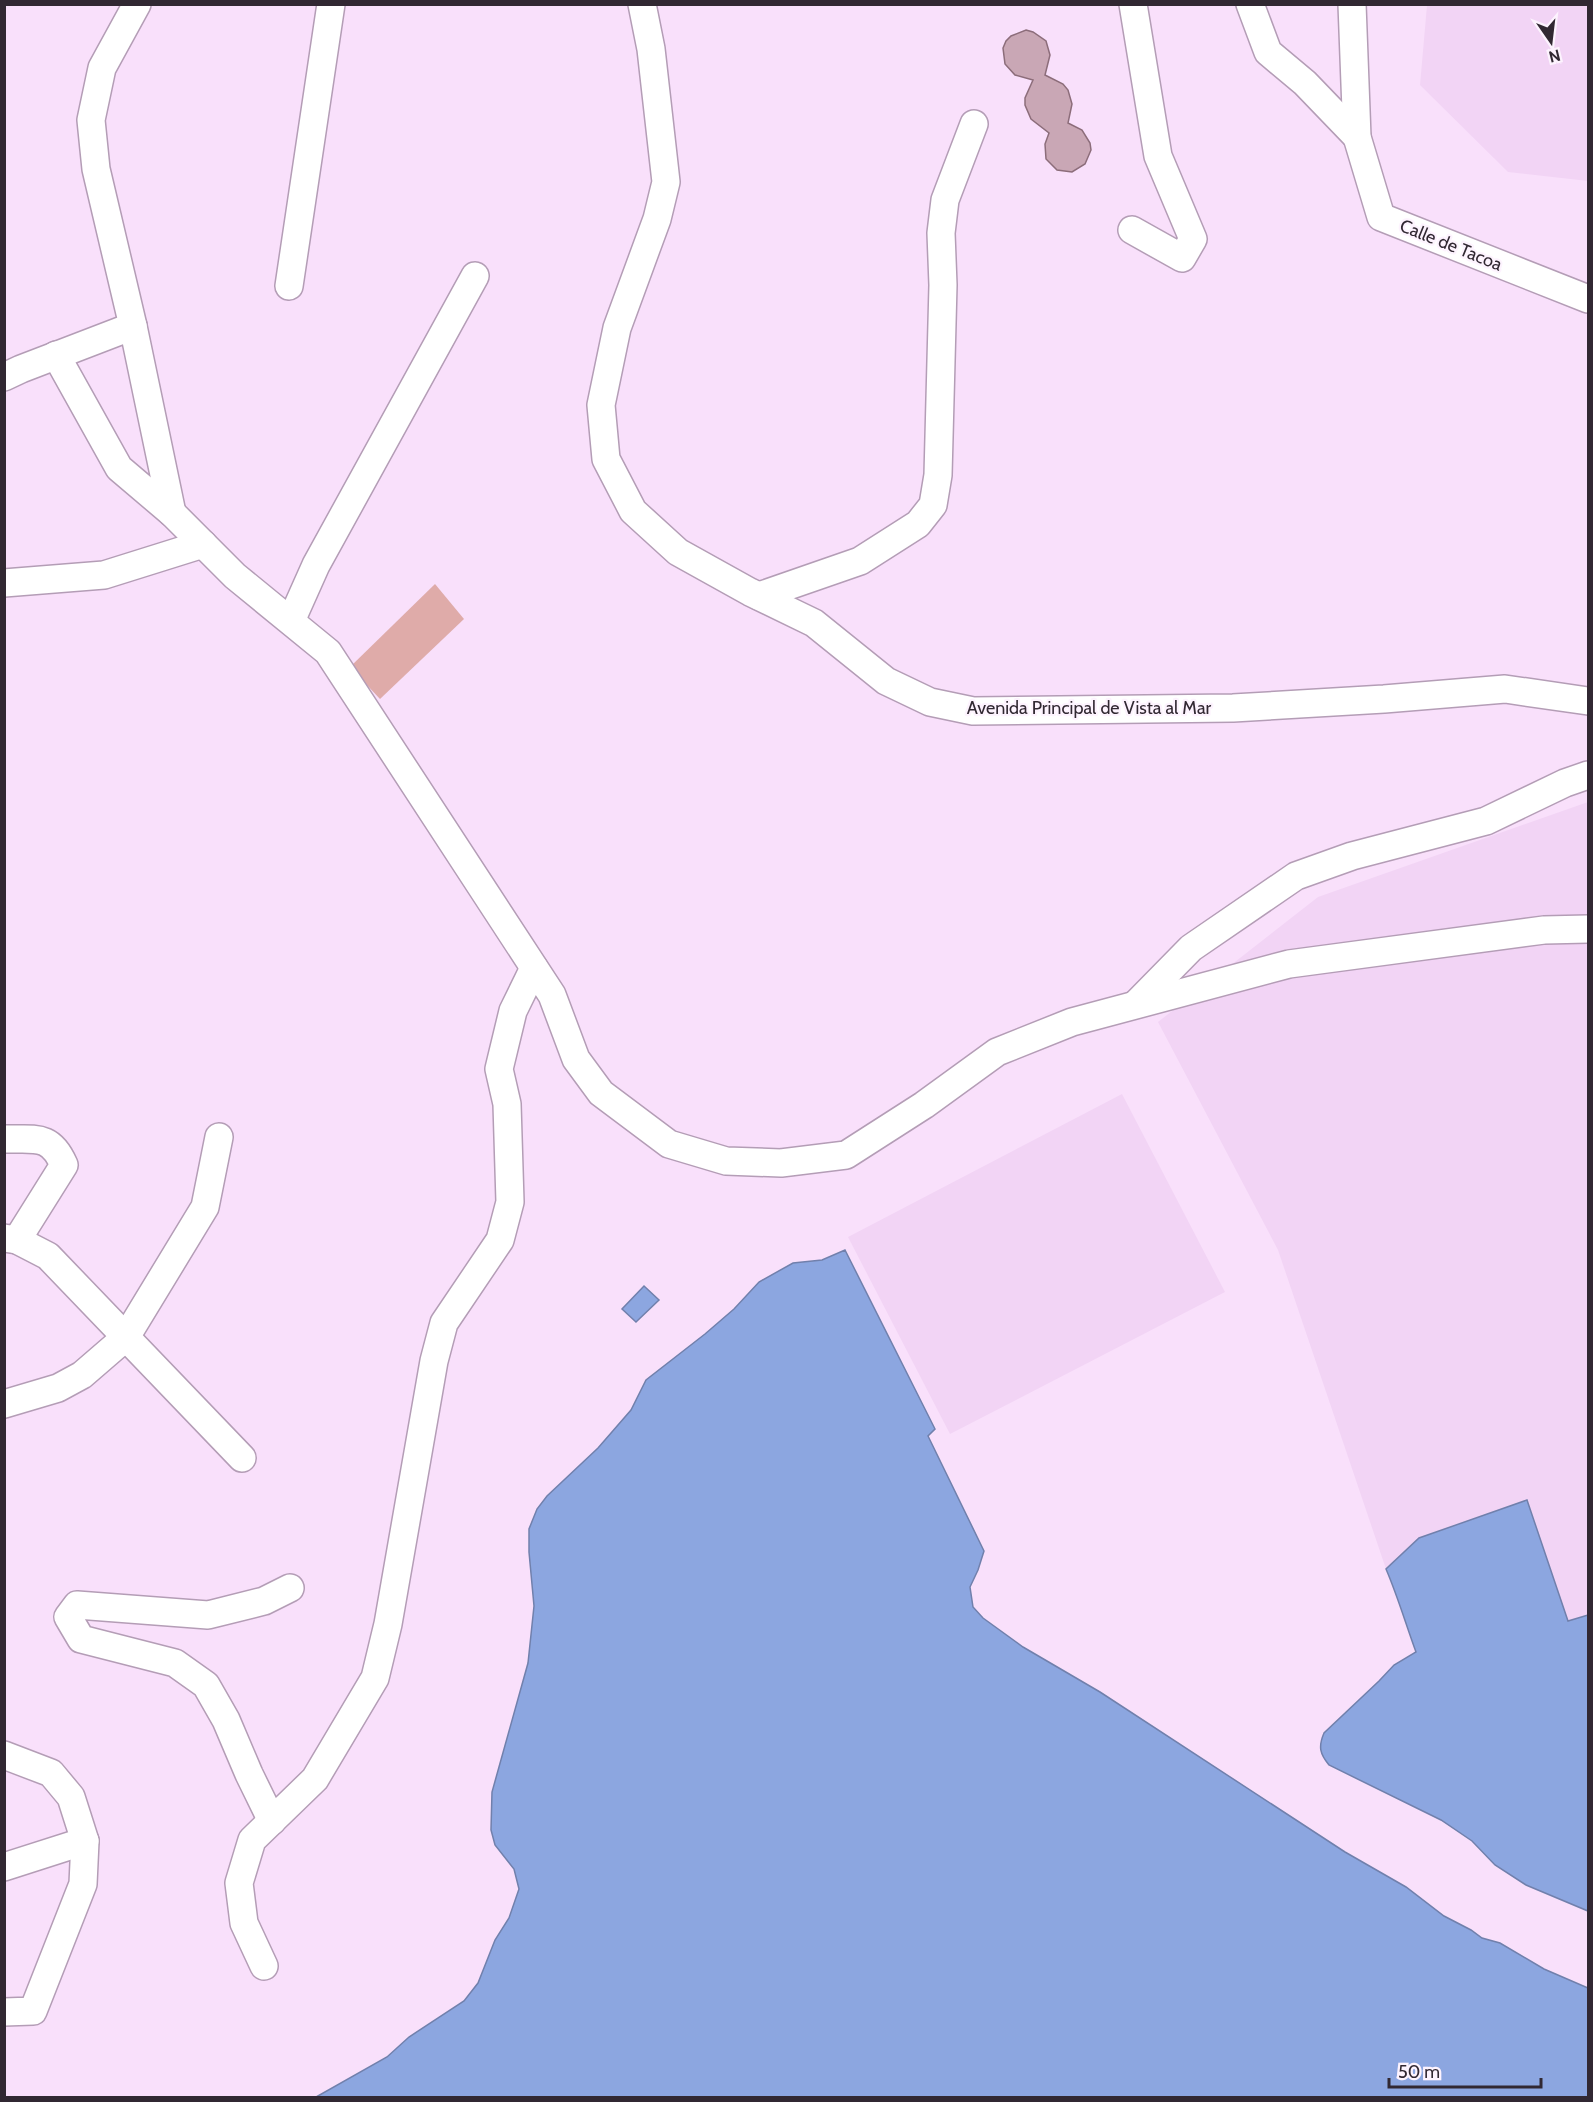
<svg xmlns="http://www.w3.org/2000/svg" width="1593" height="2102" font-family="Cabin,sans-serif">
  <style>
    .built { fill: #f2d4f5 }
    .green { fill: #dfaba9 }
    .water { fill: #8ca6e0; stroke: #7180ac; stroke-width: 1.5 }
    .building { fill: #c9a7b5; stroke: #8c6d7a; stroke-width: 1.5 }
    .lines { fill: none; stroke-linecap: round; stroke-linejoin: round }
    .minor-casing { stroke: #b49db6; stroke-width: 30 }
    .minor { stroke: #fff; stroke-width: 27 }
    .labels { text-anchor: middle; stroke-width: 4.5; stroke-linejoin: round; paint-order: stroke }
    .street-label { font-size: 18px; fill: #312832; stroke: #fdf3fe }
  </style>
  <rect width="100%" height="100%" fill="#f9e0fb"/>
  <!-- built -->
  <g class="built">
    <path d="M1427 5H1588V181L1508 172 1420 85Z"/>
    <path d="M1588 802V1615L1568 1622 1419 1538 1386 1569 1278 1250 1158 1022 1318 897Z"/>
    <path d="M1122 1094 1225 1292 950 1434 848 1237Z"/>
  </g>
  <!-- green -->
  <path class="green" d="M435 584 464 619 380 699 350 667Z"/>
  <!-- water -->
  <g class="water">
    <path d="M845 1250 935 1429 928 1436 984 1551 978 1570 970 1587 973 1607 983 1618 1023 1647 1100 1692 1345 1852 1406 1887 1444 1916 1471 1930 1482 1938 1500 1943 1544 1969 1588 1988V2097H316L387 2057 409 2037 464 2001 478 1983 495 1940 509 1918 519 1889 514 1869 495 1845 491 1830 492 1792 528 1663 534 1606 529 1552V1529L537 1509 547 1496 598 1448 631 1410 646 1380 705 1334 734 1309 759 1282 793 1263 822 1260Z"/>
    <path d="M644 1286 659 1300 636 1322 622 1309Z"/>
    <path d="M1527 1500 1568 1621 1588 1615V1911L1526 1885 1495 1865 1472 1841 1441 1820 1329 1765C1320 1754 1318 1747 1324 1733L1379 1681 1394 1665 1416 1652C1406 1625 1398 1597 1386 1569L1419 1538Z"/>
  </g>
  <!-- building -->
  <path class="building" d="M1026 30 1033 32 1046 41 1050 55 1045 75 1063 84 1068 90 1072 104 1068 123 1082 130 1090 143 1091 150 1085 164 1072 172 1057 170 1046 159 1045 144 1049 133 1031 119 1025 105V98L1033 80 1015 75 1005 64 1003 48 1006 41 1011 36Z"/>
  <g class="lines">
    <!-- minor casing -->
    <g class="minor-casing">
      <g id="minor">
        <path d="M137 4 102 68 91 120 96 169 133 326 172 513"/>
        <path d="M642 4 651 49 666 182 657 219 617 328 601 405 606 459 633 511 678 552 750 592 814 623 886 681 930 702 973 711 1233 708 1384 699 1505 689 1588 701"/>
        <path d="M1250 4 1268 52 1305 83 1357 137"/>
        <path d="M1352 4 1357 137 1381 217 1588 299"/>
        <path d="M1132 230 1182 258 1193 239 1158 156 1133 4"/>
        <path d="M289 286 331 4"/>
        <path d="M56 355 119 468 172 513 235 576 328 652 552 995 576 1059 601 1093 669 1144 726 1161 781 1163 846 1155 924 1105 997 1052 1072 1022 1289 964 1544 930 1588 929"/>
        <path d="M4 377 21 369 133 326"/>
        <path d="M4 583 104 575 203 544"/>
        <path d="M759 596 860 561 918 524 933 505 938 475 943 285 941 233 945 200 974 124"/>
        <path d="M291 621 316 565 475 276"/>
        <path d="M1136 1004 1191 948 1296 876 1352 856 1486 821 1565 783 1588 775"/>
        <path d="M4 1139C35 1140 50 1133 64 1165L17 1240"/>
        <path d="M4 1238 17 1240 48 1256 242 1458"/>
        <path d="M4 1404 58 1388 82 1375 126 1337 205 1207 219 1137"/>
        <path d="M4 1755 51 1773 71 1797 85 1841 83 1884 33 2011 4 2012"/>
        <path d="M272 1821 249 1774 226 1720 206 1685 175 1663 81 1639 68 1617 77 1605 208 1615 264 1601 290 1588"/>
        <path d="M4 1867 85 1841"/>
        <path d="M264 1966 244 1923 239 1883 252 1840 315 1779 375 1678 388 1624 434 1361 444 1323 500 1240 510 1202 507 1104 499 1069 513 1011 534 968"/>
      </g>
    </g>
    <!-- minor -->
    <use href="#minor" class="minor"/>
  </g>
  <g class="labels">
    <!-- street labels -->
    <g class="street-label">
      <text transform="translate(1451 245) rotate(22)" y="6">Calle de Tacoa</text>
      <text x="1089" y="714">Avenida Principal de Vista al Mar</text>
    </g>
  </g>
  <!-- border -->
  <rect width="1593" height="2102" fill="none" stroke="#312832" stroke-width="12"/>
  <!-- north arrow -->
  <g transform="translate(1551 42) rotate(166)" stroke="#fdf3fe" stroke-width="4.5" paint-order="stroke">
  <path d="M0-4.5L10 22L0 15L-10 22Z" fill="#312832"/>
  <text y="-9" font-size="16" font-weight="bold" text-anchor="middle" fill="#312832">N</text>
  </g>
  <!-- scale -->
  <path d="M1389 2078v9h152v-9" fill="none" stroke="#312832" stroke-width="3"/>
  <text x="1398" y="2078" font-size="18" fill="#312832" stroke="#fdf3fe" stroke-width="4.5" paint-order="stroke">50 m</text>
</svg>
